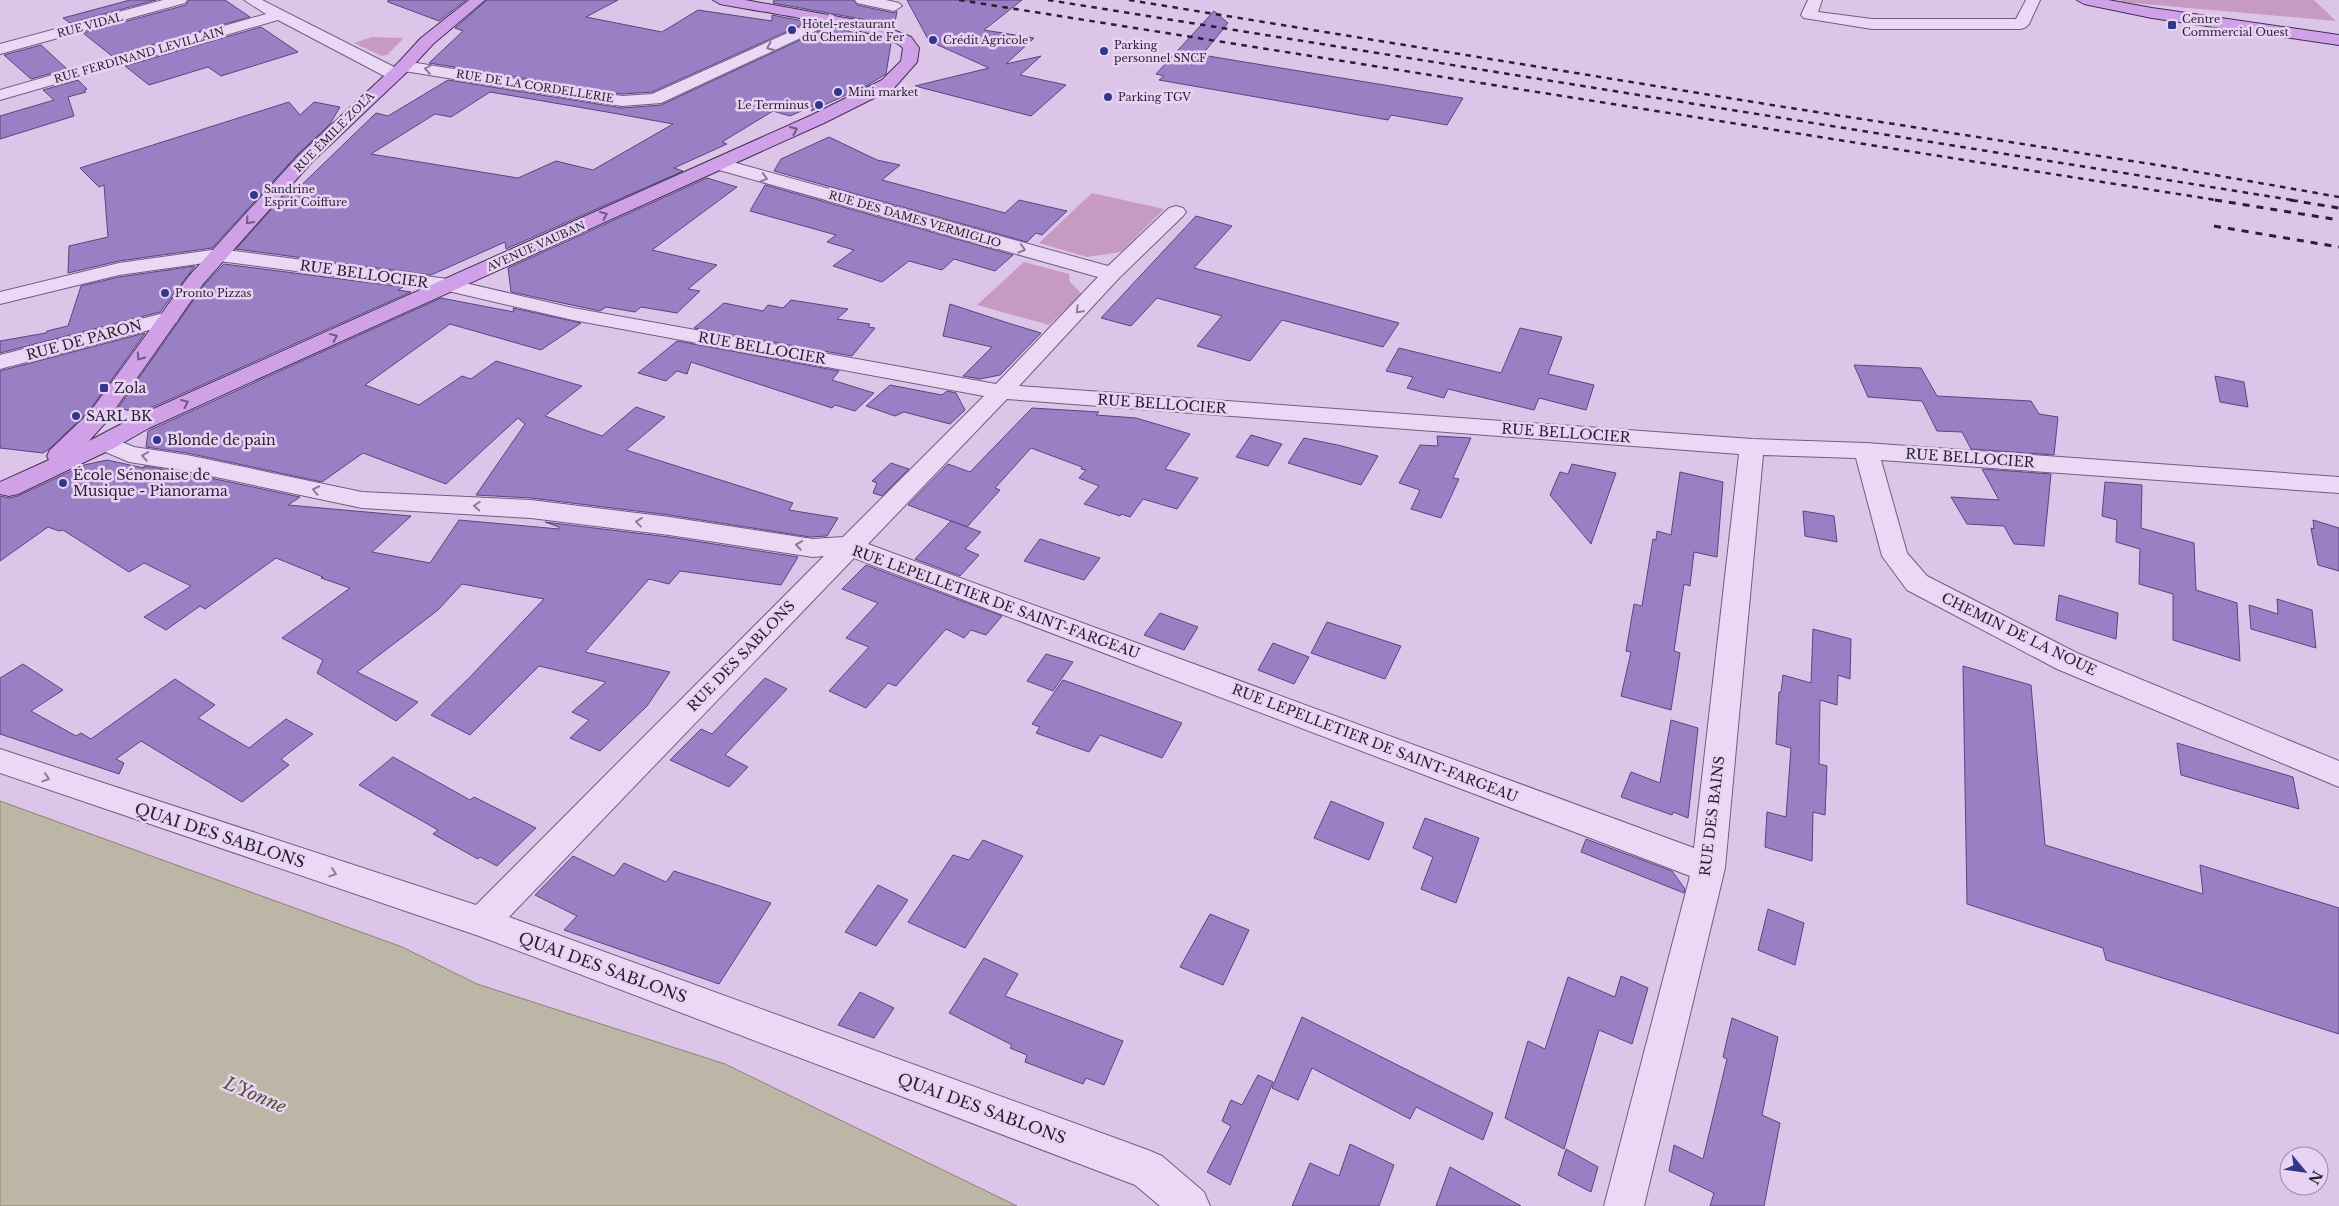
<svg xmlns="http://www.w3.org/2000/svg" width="2339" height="1206" font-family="'Libre Baskerville',serif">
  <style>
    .green { fill: #c79ac3 }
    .water { fill: #bdb6a6; stroke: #8b836e }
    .building { fill: #997fc4; stroke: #5a457f; fill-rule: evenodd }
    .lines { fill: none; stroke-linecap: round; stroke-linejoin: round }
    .minor-casing { stroke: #705d83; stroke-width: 2 }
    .major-casing { stroke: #3f3151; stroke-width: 2 }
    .minor { fill: #ebd8f5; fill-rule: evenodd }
    .major { fill: #d0a1e9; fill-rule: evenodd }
    .rail-far1 { stroke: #291f34; stroke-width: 2.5; stroke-dasharray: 5.5 5.5; stroke-linecap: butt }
    .rail { stroke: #291f34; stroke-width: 3; stroke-dasharray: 7 7; stroke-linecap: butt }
    .oneway { stroke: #8a7c94 }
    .oneway2 { stroke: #745a85 }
    .poi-dot { fill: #33378c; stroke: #e8d4f2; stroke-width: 2 }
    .labels { text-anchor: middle; stroke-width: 5; stroke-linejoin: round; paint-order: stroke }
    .far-poi-label { font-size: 11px; fill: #291f34; stroke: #e8d4f2; text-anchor: start }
    .far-street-label { font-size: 11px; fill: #291f34; stroke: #e8d4f2 }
    .street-label { font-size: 14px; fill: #291f34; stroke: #e8d4f2 }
    .poi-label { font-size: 14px; fill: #291f34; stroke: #e8d4f2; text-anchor: start }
    .near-street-label { font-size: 16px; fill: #291f34; stroke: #e8d4f2 }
    .near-water-label { font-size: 18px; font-style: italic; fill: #534f30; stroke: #e8d4f2 }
  </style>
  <rect width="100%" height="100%" fill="#ddc5ea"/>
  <!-- green -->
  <g class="green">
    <path d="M2121 0H2314L2336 21 2121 2Z"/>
    <path d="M372 37 402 38V40L387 55 382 56 354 43Z"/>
    <path d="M1092 193 1164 209 1121 252 1087 257 1039 243Z"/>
    <path d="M1024 262 1069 274 1070 282 1082 294 1049 325 977 305Z"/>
  </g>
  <!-- water -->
  <path class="water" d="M0 801 402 947 477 984 725 1064 1017 1206H0Z"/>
  <!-- building -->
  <g class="building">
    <path d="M130 0H156L70 23 63 18Z"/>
    <path d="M189 0H225L250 17 112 56 83 33 186 5Z"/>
    <path d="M388 0H466L439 21 388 2Z"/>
    <path d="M487 0H618L586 17 662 32 698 10 772 21V15L808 22 652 92 622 94 429 63 463 31 455 28Z"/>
    <path d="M774 0H853L857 5 894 13 897 11 894 28 878 22 773 3Z"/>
    <path d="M907 0H1022L984 30 1034 38 1006 64 1041 56 1020 75 1066 85 1031 116 915 86 989 68 929 41Z"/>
    <path d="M1214 11 1228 23 1202 55 1463 98 1447 125 1391 115 1388 120 1159 80 1164 76 1156 74Z"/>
    <path d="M830 26 891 43 886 74 866 86 811 111 815 105 790 116 773 111 722 142 727 144 674 168 683 171 506 249 505 242 431 275 236 249 294 184 288 198 376 113 388 116 448 80 622 108 661 105ZM490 92 607 112 673 124 593 170 556 161 518 178 371 154 435 114 451 117Z"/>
    <path d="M261 27 298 52 221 76 208 67 149 85 125 66Z"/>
    <path d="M41 45 67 69 31 79 4 55Z"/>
    <path d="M78 80 87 89 84 90 86 92 68 97 74 116 0 139V116L54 100 43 90Z"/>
    <path d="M289 102 300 115 314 102 340 107 330 124 298 154 212 248 119 261 68 273 69 246 108 237 104 185 99 187 80 168Z"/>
    <path d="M829 137 877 160 900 165 882 180 1005 213 1019 200 1067 211 1042 235 1036 233 1027 242 774 171 781 159Z"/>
    <path d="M707 178 737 187 652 250 717 265 688 289 700 291 677 313 641 307 635 312 606 307 600 311 511 292 508 268Z"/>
    <path d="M765 185 1013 255 995 271 954 259 942 270 909 261 882 282 833 266 854 250 827 242 836 235 750 211Z"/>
    <path d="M1196 216 1232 226 1194 268 1399 323 1383 347 1282 320 1250 361 1197 346 1222 316 1157 298 1131 326 1101 318Z"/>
    <path d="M224 264 403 287 398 290 411 292 139 413 118 408 204 285Z"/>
    <path d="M195 266 160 312 0 353V341L46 333 47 331 68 326 81 286 119 277Z"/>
    <path d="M441 298 514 312 513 308 581 323 541 350 450 324 365 385 419 405 462 376 471 379 496 361 582 386 545 416 602 436 636 407 665 417 626 450 793 503 789 510 838 518 827 536 810 537 669 515 531 498 476 495 525 424 518 418 446 484 363 453 322 482 187 453 146 447 148 431 150 430Z"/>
    <path d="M791 300 848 309 837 319 870 324 868 327 875 328 852 356 694 328 724 303 763 311 768 305 783 308Z"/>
    <path d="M950 304 1008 323 1041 333 1000 375 980 379 963 376 992 347 943 336Z"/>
    <path d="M1520 328 1562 337 1548 374 1594 385 1586 410 1539 398 1534 410 1448 389 1444 398 1407 388 1413 377 1386 371 1399 348 1501 373Z"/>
    <path d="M145 333 89 411 48 450 43 453 0 448V371Z"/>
    <path d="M677 341 839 371 832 380 874 393 855 411 835 405 832 408 691 362 687 374 677 371 666 381 638 373Z"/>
    <path d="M1854 365 1921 368 1937 396 2031 401 2039 414 2058 417 2054 455 1971 449 1962 432 1937 431 1922 401 1868 397Z"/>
    <path d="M2215 376 2244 382 2248 407 2220 402Z"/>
    <path d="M890 385 942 395 947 391 956 393 965 410 950 424 904 412 895 416 866 406Z"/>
    <path d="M1032 408 1099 412 1096 415 1136 418 1190 434 1165 469 1198 478 1177 509 1143 499 1130 517 1121 514 1120 516 1084 504 1099 486 1079 478 1086 470 1081 469 1082 467 1031 448 995 488 1000 490 967 527 908 505 948 464 970 472Z"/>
    <path d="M1251 435 1282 444 1268 466 1236 457Z"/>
    <path d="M1437 436 1471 438 1453 478 1459 479 1441 518 1411 509 1420 490 1399 483 1420 445 1438 446Z"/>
    <path d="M1304 438 1342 446 1378 456 1361 485 1288 463Z"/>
    <path d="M107 460 144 468V466L187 473 300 497 288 505 411 516 372 552 430 563 459 520 559 529V527L545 522 669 537 798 557 781 585 680 571 669 584 649 579 585 652 670 672 647 706 600 751 570 738 589 720 572 712 606 682 539 666 470 735 431 715 470 677 544 599 462 584 438 610 357 672 418 702 396 721 317 673 323 660 282 638 350 588 321 578 323 577 276 558 205 609 200 606 166 630 144 617 191 586 144 563 129 572 63 530 59 531 48 527 0 561V496L9 498 18 496 84 465Z"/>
    <path d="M891 463 909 469 882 496 873 493 877 483 872 481Z"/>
    <path d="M1572 464 1616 473 1591 544 1550 495 1560 472 1568 474Z"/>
    <path d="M1982 469 2051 474 2044 546 2014 544 2004 526 1967 524 1951 497 1999 500Z"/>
    <path d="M1680 472 1723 482 1717 557 1694 552 1690 586 1684 584 1674 651 1680 653 1671 710 1621 696 1631 652 1626 651 1634 604 1642 606 1653 539 1656 540 1657 531 1671 535Z"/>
    <path d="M2105 482 2142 485 2141 528 2194 543 2196 590 2237 603 2240 661 2173 640V594L2139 584 2140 549 2116 542 2117 520 2102 516Z"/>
    <path d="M1803 511 1834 516 1837 542 1805 536Z"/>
    <path d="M2313 520 2339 528V571L2318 565 2311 528 2314 529Z"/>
    <path d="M951 521 981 532 965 549 979 555 960 576 915 559Z"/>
    <path d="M1040 539 1100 558 1084 580 1024 561Z"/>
    <path d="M866 565 1002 616 986 635 971 630 964 638 946 629 896 686 888 683 866 708 829 691 869 647 846 638 878 603 842 589Z"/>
    <path d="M2059 595 2118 613 2116 639 2056 620Z"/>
    <path d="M2277 599 2312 610 2316 648 2251 629 2249 605 2278 614Z"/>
    <path d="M1160 613 1198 627 1184 650 1144 635Z"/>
    <path d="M1327 622 1401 646 1385 679 1311 653Z"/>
    <path d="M1813 629 1851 639 1850 679 1838 675 1837 705 1820 700 1819 764 1827 766 1825 815 1813 812 1812 861 1765 847 1767 812 1786 817 1791 748 1776 744 1779 692H1781L1783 675 1811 683Z"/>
    <path d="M1273 643 1309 657 1294 684 1258 670Z"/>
    <path d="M1046 654 1073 662 1053 691 1027 681Z"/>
    <path d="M23 664 63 690 31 711 76 736 81 733 91 739 175 679 215 705 198 718 249 748 286 719 313 734 281 759 289 765 242 802 141 741 116 759 124 763 119 774 0 734V678Z"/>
    <path d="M1963 666 2031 685 2045 845 2203 894 2200 865 2339 908V1034L2106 960 2103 948 1967 904Z"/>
    <path d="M765 678 787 689 725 755 748 767 729 787 670 760 701 729 712 734Z"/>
    <path d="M1063 680 1122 701 1182 723 1162 758 1100 735 1089 752 1036 733 1040 727 1032 724Z"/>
    <path d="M1671 720 1698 728 1688 818 1673 812 1672 815 1621 797 1631 772 1660 783Z"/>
    <path d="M2177 743 2293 777 2299 809 2181 775Z"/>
    <path d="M393 757 470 800 474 797 536 828 497 866 480 857 478 859 433 834 438 830 359 785Z"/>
    <path d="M1331 801 1384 823 1369 860 1314 838Z"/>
    <path d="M1425 818 1479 838 1456 903 1421 889 1433 857 1413 848Z"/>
    <path d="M1586 839 1672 871 1685 889 1684 893 1581 852Z"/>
    <path d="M983 840 1023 856 965 948 908 922 953 855 969 860Z"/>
    <path d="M573 856 614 876 624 863 666 882 674 871 771 903 719 984 564 930 577 916 535 895Z"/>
    <path d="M878 885 908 900 876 946 845 932Z"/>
    <path d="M1768 909 1804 923 1795 965 1758 950Z"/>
    <path d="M1210 914 1249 930 1223 985 1180 967Z"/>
    <path d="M984 958 1018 974 1005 996 1123 1041 1104 1085 1086 1078 1083 1084 1025 1062 1027 1055 1010 1048 1012 1045 949 1013Z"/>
    <path d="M1621 976 1648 988 1632 1044 1599 1030 1564 1149 1505 1118 1528 1041 1545 1049 1568 977 1615 997Z"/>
    <path d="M860 992 894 1008 874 1038 838 1025Z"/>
    <path d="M1302 1017 1493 1113 1483 1140 1416 1107 1410 1119 1312 1068 1298 1100 1272 1088Z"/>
    <path d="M1732 1018 1778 1037 1762 1115 1780 1123 1764 1206H1710L1714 1193 1669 1171 1674 1145 1703 1159 1727 1059 1723 1057Z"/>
    <path d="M1258 1075 1273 1082 1230 1185 1207 1172 1231 1126 1222 1121 1231 1100 1242 1105Z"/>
    <path d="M1350 1144 1394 1165 1379 1206H1292L1310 1163 1339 1176Z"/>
    <path d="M1566 1149 1598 1167 1591 1192 1558 1175Z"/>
    <path d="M1450 1167 1521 1206H1436Z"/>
  </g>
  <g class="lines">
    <!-- minor casing -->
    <g class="minor-casing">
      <g id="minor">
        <path d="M163 0H187L185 3 0 54V44Z"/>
        <path d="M244 0H262L400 70 402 74 400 78H388L278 20 0 100V90L266 14Z"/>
        <path d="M855 0H886L899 3 902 6 894 11 857 3Z"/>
        <path d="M1808 0H1822L1818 12 1872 19H2016L2026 0H2040L2029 24 2026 27 2021 29H1872L1804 18 1801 15Z"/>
        <path d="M830 14 835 16 838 19 835 22 661 103 622 106 404 71 398 69 396 66 398 63 404 61 622 96 652 94Z"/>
        <path d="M718 158 1108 266 1169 208 1176 206 1183 208 1186 212 1183 216 1119 278 1019 386 1752 439 1866 443 2339 477V493L1881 460 1907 553 1927 576 2077 653 2339 761V787L2057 669 1907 590 1882 556 1856 458 1763 455 1725 868 1644 1206H1604L1690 876 854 558 509 917 1148 1150 1162 1156 1204 1192 1210 1206H1160L1135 1185 479 936 0 773V749L476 905 824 556 813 557 669 535 531 518 362 508 187 471 129 462 96 448 93 443 96 438 105 435 134 447 187 455 362 492 531 500 669 517 813 539 843 537 984 396 573 320 448 291 219 261 119 275 0 304V292L119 263 219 249 448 279 573 308 996 384 1098 277 712 168 709 164 712 160ZM1007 399 1739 454 1694 848 868 544Z"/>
        <path d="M168 312 176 313 179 318 176 323 0 369V355Z"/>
      </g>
    </g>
    <!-- major casing -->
    <g class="major-casing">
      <g id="major">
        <path d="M469 0H485L433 44 410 69 311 163 203 284 106 422 89 441 133 418 812 115 882 80 901 61 903 48C889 30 750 10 720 4L713 0H745L878 24 911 37 919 48 917 62 894 88 824 123 149 428 114 448 18 494 9 496 0 494V482L49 460 47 456 50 450 90 412 189 276 299 155 398 63 421 38Z"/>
        <path d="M2077 0H2108L2152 8 2339 35V45L2152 18 2084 4Z"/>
      </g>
    </g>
    <!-- minor -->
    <use href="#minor" class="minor"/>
    <!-- major -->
    <use href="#major" class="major"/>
    <!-- rail-far1 -->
    <g class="rail-far1">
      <path d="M959 0 2222 201"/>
      <path d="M1048 0 2298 201"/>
      <path d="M1129 0 1778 106 2164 166 2339 197"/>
    </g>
    <!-- rail -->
    <g class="rail">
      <path d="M2215 200 2339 220"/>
      <path d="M2290 200 2339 208"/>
      <path d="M2214 226 2339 247"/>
    </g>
  </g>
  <!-- one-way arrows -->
  <defs><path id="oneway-chevron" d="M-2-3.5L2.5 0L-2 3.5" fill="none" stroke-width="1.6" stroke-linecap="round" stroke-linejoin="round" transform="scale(1.25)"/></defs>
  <g class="oneway">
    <use href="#oneway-chevron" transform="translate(770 47) rotate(156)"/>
    <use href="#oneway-chevron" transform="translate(428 69) rotate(-171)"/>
    <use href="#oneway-chevron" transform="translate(764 178) rotate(16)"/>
    <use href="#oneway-chevron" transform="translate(1022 249) rotate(16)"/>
    <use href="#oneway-chevron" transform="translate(1079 310) rotate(134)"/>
    <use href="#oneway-chevron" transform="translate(145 456) rotate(-171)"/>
    <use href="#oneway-chevron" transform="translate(316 490) rotate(-168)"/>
    <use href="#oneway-chevron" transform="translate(477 506) rotate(-177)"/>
    <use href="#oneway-chevron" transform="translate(639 522) rotate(-173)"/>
    <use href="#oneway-chevron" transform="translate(799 545) rotate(-171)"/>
    <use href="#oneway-chevron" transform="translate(46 778) rotate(18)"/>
    <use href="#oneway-chevron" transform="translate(333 873) rotate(18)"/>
  </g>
  <g class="oneway2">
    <use href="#oneway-chevron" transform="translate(794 130) rotate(-24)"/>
    <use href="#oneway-chevron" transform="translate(604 215) rotate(-24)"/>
    <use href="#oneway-chevron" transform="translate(249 221) rotate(132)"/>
    <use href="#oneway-chevron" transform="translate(334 337) rotate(-24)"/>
    <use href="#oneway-chevron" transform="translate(140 357) rotate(125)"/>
    <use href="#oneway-chevron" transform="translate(185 403) rotate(-24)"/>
  </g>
  <!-- markers -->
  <g class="poi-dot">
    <rect x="2167" y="20" width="10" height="10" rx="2.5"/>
    <circle cx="792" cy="30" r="5"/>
    <circle cx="933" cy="40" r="5"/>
    <circle cx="1104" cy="51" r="5"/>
    <circle cx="838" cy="92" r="5"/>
    <circle cx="1108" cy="97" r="5"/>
    <circle cx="819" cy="105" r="5"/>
    <circle cx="254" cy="195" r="5"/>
    <circle cx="165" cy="293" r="5"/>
    <rect x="99" y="383" width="10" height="10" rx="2.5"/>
    <circle cx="76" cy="416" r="5"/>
    <circle cx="157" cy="440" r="5"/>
    <circle cx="63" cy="483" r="5"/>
  </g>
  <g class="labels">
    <!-- far-poi labels -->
    <g class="far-poi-label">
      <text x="2182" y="23">Centre<tspan x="2182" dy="13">Commercial Ouest</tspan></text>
      <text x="802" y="28">Hôtel-restaurant<tspan x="802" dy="13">du Chemin de Fer</tspan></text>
      <text x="943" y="44">Crédit Agricole</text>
      <text x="1114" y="49">Parking<tspan x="1114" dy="13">personnel SNCF</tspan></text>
      <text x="848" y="96">Mini market</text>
      <text x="1118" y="101">Parking TGV</text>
      <text x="809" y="109" text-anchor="end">Le Terminus</text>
      <text x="264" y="193">Sandrine<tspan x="264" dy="13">Esprit Coiffure</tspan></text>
      <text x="175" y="297">Pronto Pizzas</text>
    </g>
    <!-- far-street labels -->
    <g class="far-street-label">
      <text transform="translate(90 25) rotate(-15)" y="4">RUE VIDAL</text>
      <text transform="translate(139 55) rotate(-16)" y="4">RUE FERDINAND LEVILLAIN</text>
      <text transform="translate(535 86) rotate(9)" y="4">RUE DE LA CORDELLERIE</text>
      <text transform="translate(334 132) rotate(-45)" y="4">RUE ÉMILE ZOLA</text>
      <text transform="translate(915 219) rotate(16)" y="4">RUE DES DAMES VERMIGLIO</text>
      <text transform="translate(536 246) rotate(-24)" y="4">AVENUE VAUBAN</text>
    </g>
    <!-- street labels -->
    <g class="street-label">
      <text transform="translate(364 274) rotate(8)" y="5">RUE BELLOCIER</text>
      <text transform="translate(84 340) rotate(-15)" y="5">RUE DE PARON</text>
      <text transform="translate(762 348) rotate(10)" y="5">RUE BELLOCIER</text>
      <text transform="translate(1162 404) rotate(4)" y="5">RUE BELLOCIER</text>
      <text transform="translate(1566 433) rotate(4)" y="5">RUE BELLOCIER</text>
      <text transform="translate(1970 458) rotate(4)" y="5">RUE BELLOCIER</text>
      <text transform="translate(996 602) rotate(20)" y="5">RUE LEPELLETIER DE SAINT-FARGEAU</text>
      <text transform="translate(2019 634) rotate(26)" y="5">CHEMIN DE LA NOUE</text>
      <text transform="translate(741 656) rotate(-46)" y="5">RUE DES SABLONS</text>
      <text transform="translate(1375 743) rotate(21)" y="5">RUE LEPELLETIER DE SAINT-FARGEAU</text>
      <text transform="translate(1712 816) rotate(-83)" y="5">RUE DES BAINS</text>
    </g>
    <!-- poi labels -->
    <g class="poi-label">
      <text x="114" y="393">Zola</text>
      <text x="86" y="421">SARL BK</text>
      <text x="167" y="445">Blonde de pain</text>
      <text x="73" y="480">École Sénonaise de<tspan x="73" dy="16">Musique - Pianorama</tspan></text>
    </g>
    <!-- near-street labels -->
    <g class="near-street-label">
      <text transform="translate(220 835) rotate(18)" y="6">QUAI DES SABLONS</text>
      <text transform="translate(603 967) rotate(20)" y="6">QUAI DES SABLONS</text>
      <text transform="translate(982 1108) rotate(20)" y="6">QUAI DES SABLONS</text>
    </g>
    <!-- near-water labels -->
    <g class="near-water-label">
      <text transform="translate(255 1095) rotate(23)" y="6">L'Yonne</text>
    </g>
  </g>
  <!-- north arrow -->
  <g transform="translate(2304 1171) rotate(119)"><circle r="24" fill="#e8d4f2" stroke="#9c8ca6"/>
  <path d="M0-4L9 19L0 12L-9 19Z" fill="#33378c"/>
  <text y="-8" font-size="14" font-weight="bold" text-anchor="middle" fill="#291f34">N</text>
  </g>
</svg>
